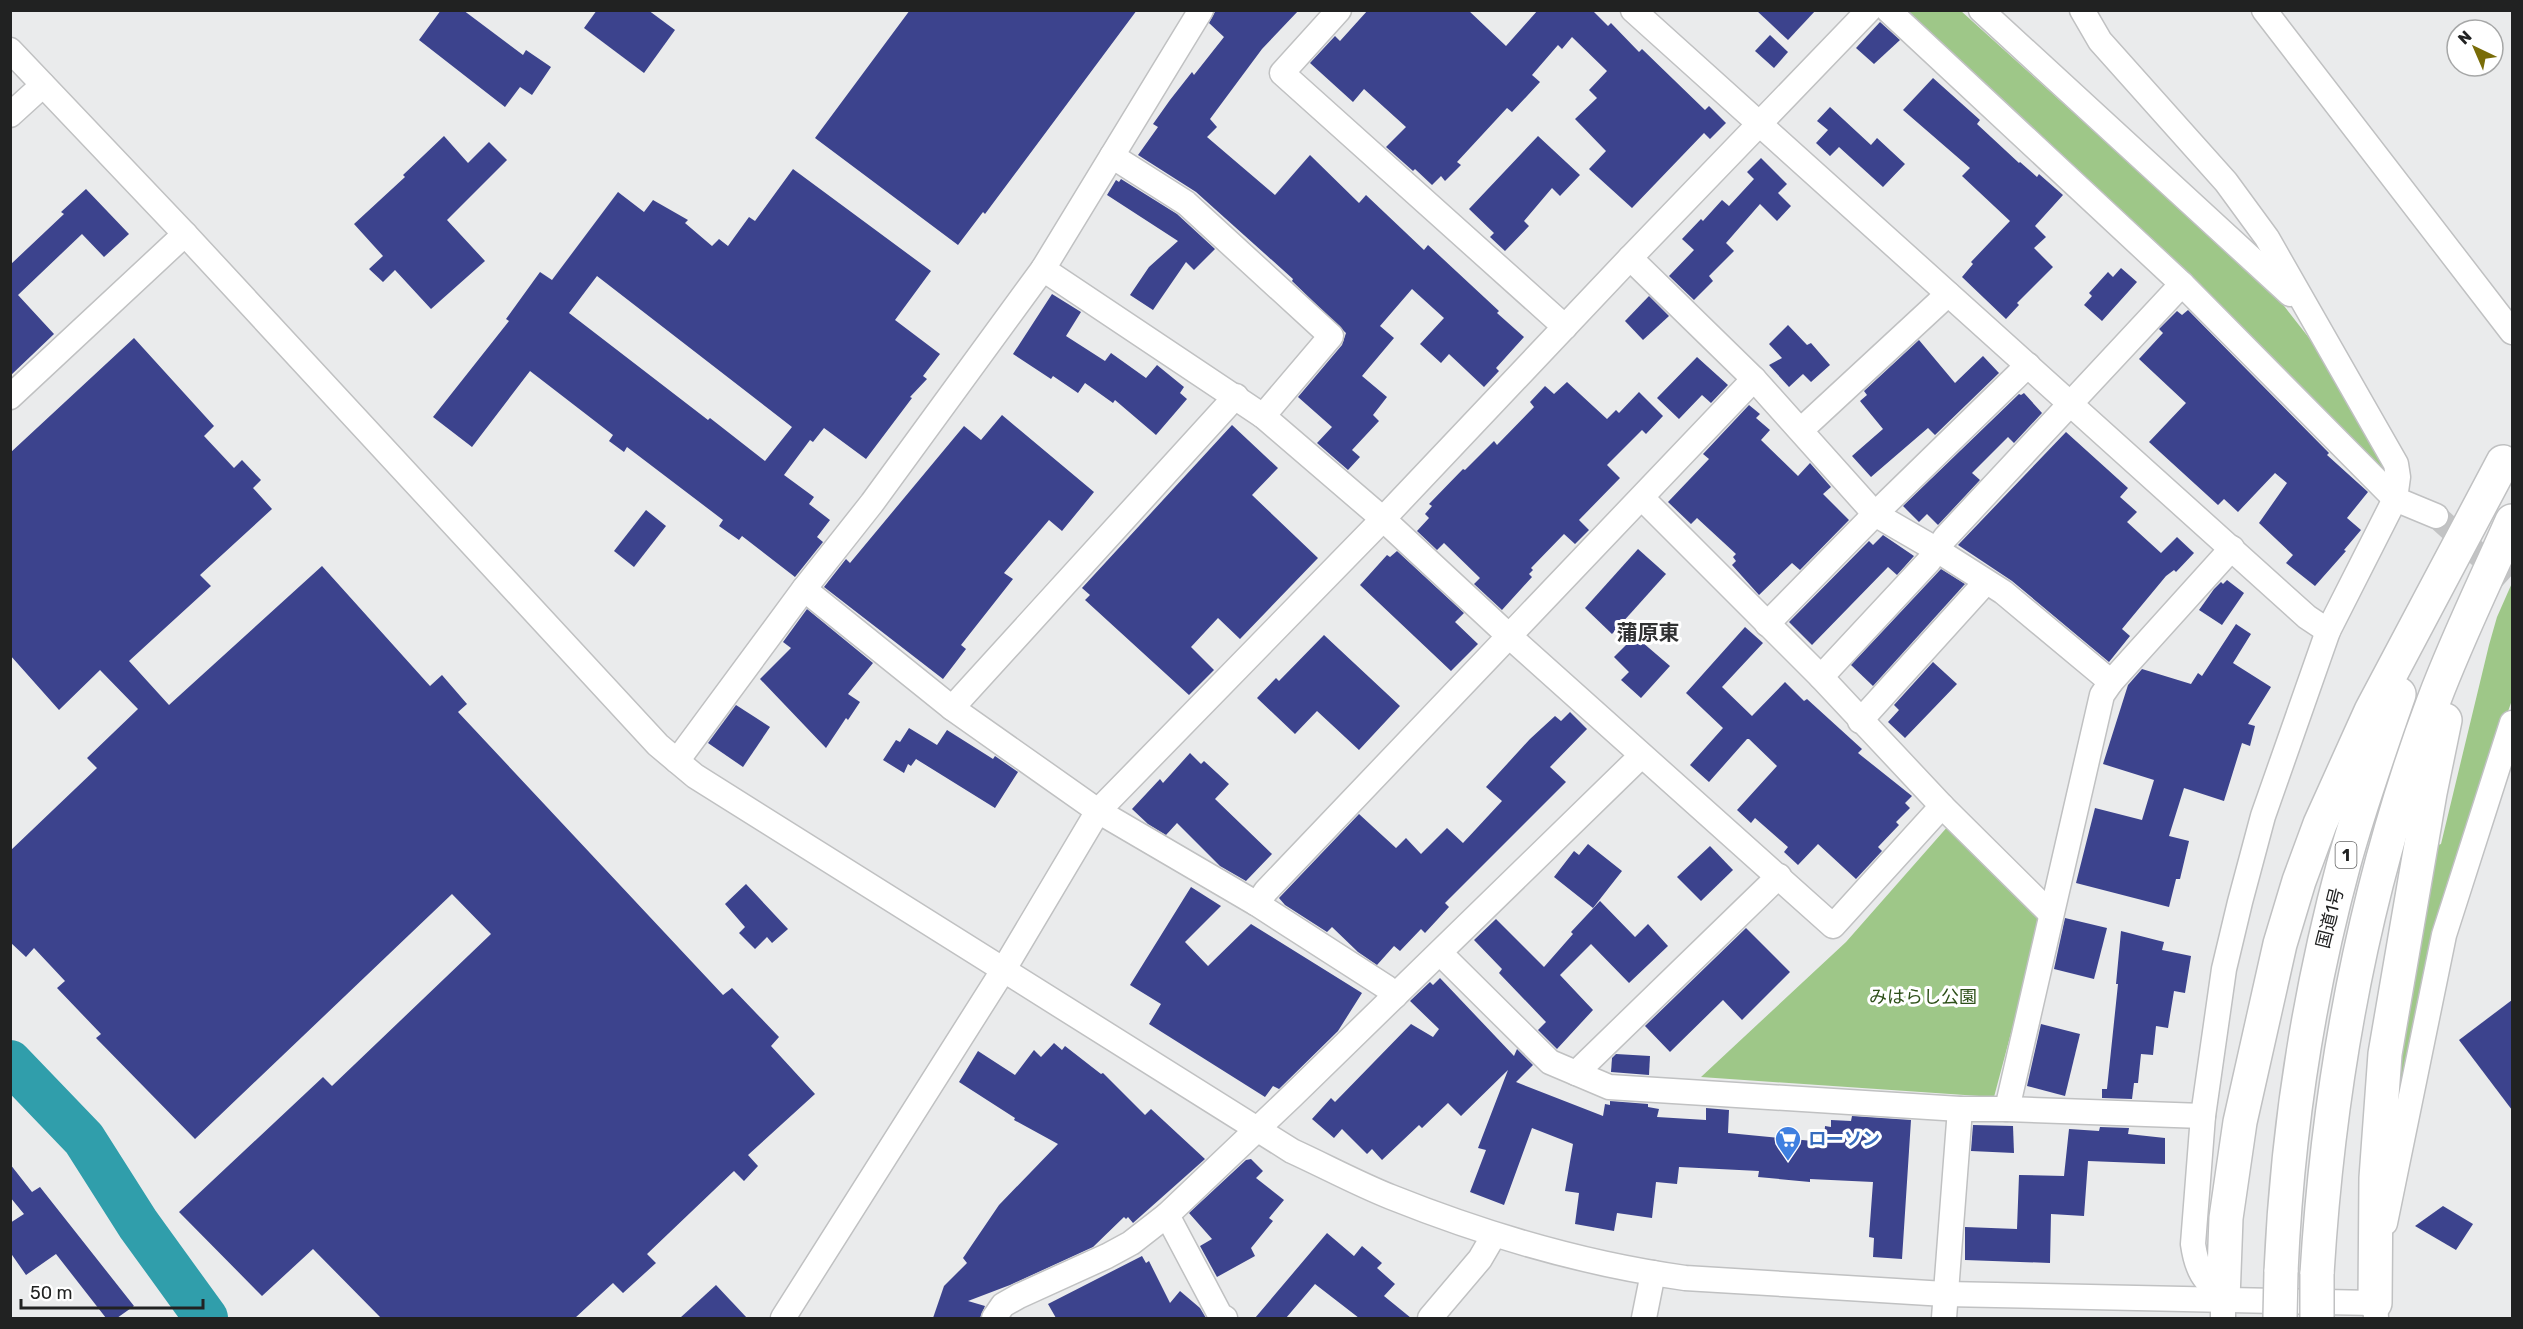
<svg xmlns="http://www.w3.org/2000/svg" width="2523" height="1329" font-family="Rubik,'Noto Sans JP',sans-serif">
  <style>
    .green { fill: #9ec788 }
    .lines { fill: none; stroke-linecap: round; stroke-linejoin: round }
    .river { stroke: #309eab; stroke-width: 44 }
    .building { fill: #3c438d; fill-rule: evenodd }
    .minor-tunnel { stroke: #c2c3c4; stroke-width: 24; stroke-dasharray: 24 12; stroke-linecap: butt }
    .minor-casing { stroke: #c0c1c2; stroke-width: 27 }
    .highway-casing { stroke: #c0c1c2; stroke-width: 36 }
    .minor { stroke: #fff; stroke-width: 24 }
    .highway { stroke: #fff; stroke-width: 33 }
    .highway-bridge-casing { stroke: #c0c1c2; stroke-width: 36; stroke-linecap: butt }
    .highway-bridge { stroke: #fff; stroke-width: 33 }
    .labels { text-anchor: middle; stroke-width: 6; stroke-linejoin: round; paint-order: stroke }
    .shield { fill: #fff; stroke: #646464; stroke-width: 1.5 }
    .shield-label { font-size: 16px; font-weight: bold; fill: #212222 }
    .street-label { font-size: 18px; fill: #212222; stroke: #fff }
    .park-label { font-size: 18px; fill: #2e5019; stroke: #fff }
    .shop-label { font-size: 18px; font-weight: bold; fill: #366cbe; stroke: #fff; text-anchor: start }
    .quarter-label { font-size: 21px; font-weight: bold; fill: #313233; stroke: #fff }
  </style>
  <rect width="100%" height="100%" fill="#eaebec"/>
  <!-- green -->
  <g class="green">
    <path d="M1904 11H1961L2277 297 2320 352 2390 475 2377 469 2251 337 2100 190Z"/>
    <path d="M2512 583V700L2465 835 2393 1144 2388 1121 2435 846 2441 844 2489 645 2497 617Z"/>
    <path d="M1949 825 2042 916 1994 1097 1701 1077 1846 942Z"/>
  </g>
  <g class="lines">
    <!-- river -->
    <path class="river" d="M10 1062 84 1139 138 1224 206 1318"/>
  </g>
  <!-- building -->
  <g class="building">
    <path d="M441 10H463L523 55 526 50 551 67 532 95 520 87 505 107 419 40Z"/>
    <path d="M597 10H648L675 30 644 73 584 28Z"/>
    <path d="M910 10H1137L985 214 983 212 958 245 815 138Z"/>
    <path d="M1216 10H1299L1262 49 1210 119 1217 127 1207 137 1275 195 1310 155 1359 203 1366 195 1424 250 1428 245 1499 311 1497 313 1524 337 1496 368 1499 371 1484 387 1449 354 1441 363 1420 344 1444 318 1412 289 1380 326 1394 338 1362 376 1387 397 1373 415 1379 421 1352 450 1360 457 1348 470 1317 443 1332 427 1298 397 1342 345 1346 333 1292 281 1293 279 1196 192 1138 155 1158 127 1153 124 1170 100 1192 72 1194 75 1224 37 1209 23Z"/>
    <path d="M1368 10H1468L1506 46 1538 10H1592L1608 26 1611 23 1639 52 1642 49 1705 110 1709 106 1726 123 1710 139 1704 133 1632 208 1589 169 1606 151 1575 119 1597 98 1589 90 1607 71 1572 37 1562 49 1558 45 1532 75 1540 82 1512 112 1507 108 1457 162 1461 165 1445 181 1441 176 1432 185 1415 169 1413 171 1386 147 1406 127 1364 89 1353 102 1310 63 1335 36 1340 41Z"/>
    <path d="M1756 10H1816L1788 40Z"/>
    <path d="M1880 22 1900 40 1874 64 1856 48Z"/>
    <path d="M1770 35 1788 52 1774 68 1755 51Z"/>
    <path d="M1933 78 1980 120 1977 124 2019 163 2020 162 2037 177 2039 174 2063 195 2035 226 2046 237 2034 248 2053 267 2017 303 2019 305 2006 319 1962 277 1973 264 1971 262 2010 221 1962 176 1970 168 1903 110Z"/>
    <path d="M1830 107 1871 145 1877 138 1905 164 1883 187 1839 147 1830 156 1816 143 1828 130 1817 121Z"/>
    <path d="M444 136 468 163 489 142 507 160 447 220 485 261 431 309 395 270 383 282 369 269 383 256 354 224 405 177 403 175Z"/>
    <path d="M1538 136 1580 175 1560 196 1552 188 1524 221 1529 226 1505 251 1490 237 1494 233 1469 209Z"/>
    <path d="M1761 158 1787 184 1778 193 1791 206 1777 221 1760 204 1726 243 1734 251 1709 276 1713 281 1694 300 1669 276 1694 250 1682 239 1701 219 1703 221 1722 200 1729 206 1754 179 1747 172Z"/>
    <path d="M793 169 931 271 895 320 940 354 923 376 927 379 910 397 912 398 866 459 824 428 813 442 810 440 784 475 814 497 809 504 830 520 817 537 823 542 795 577 742 536 739 540 719 526 723 520 627 447 624 452 609 441 613 435 530 371 472 447 433 417 509 321 506 319 540 272 552 280 618 192 644 212 653 200 688 220 685 223 712 246 719 239 728 246 749 217 755 221ZM597 276 792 427 765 461 710 418 708 420 569 313Z"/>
    <path d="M1121 179 1177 214 1215 249 1194 270 1186 262 1153 310 1130 295 1149 267 1178 241 1107 195 1116 180 1119 182Z"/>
    <path d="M86 189 129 234 104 257 82 234 18 295 54 334 10 376V265L64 214 61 212Z"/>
    <path d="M2121 268 2137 282 2102 321 2084 305 2092 296 2089 293 2108 272 2113 277Z"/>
    <path d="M1052 294 1081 312 1066 336 1105 361 1111 353 1146 378 1157 365 1184 387 1180 393 1187 399 1156 435 1115 400 1113 403 1085 383 1078 393 1053 376 1051 379 1013 354Z"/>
    <path d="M1649 296 1669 316 1643 340 1625 321Z"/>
    <path d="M2188 310 2329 453 2327 455 2368 492 2347 518 2361 530 2344 550 2346 551 2315 586 2286 563 2293 555 2259 523 2287 483 2275 473 2238 512 2224 499 2218 505 2149 442 2186 403 2139 359 2163 333 2159 329 2177 311 2182 315Z"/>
    <path d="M1788 325 1807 345 1811 343 1830 365 1811 382 1803 374 1789 387 1769 365 1782 358 1769 344Z"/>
    <path d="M134 338 214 426 204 436 234 468 242 460 261 480 253 488 272 509 200 575 211 586 129 661 169 705 322 566 430 686 442 675 467 704 458 712 723 995 732 988 779 1037 771 1046 815 1094 748 1155 758 1166 744 1181 734 1171 647 1254 656 1263 623 1293 613 1283 575 1318H381L313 1249 262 1296 179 1212 323 1077 332 1086 491 934 452 894 195 1139 96 1038 101 1034 57 988 65 981 34 948 26 957 10 942V851L97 768 87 758 138 709 100 670 59 710 10 655V453Z"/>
    <path d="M1919 340 1955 383 1983 356 1999 373 1935 435 1928 428 1871 477 1852 456 1883 429 1860 401 1867 395 1864 391Z"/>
    <path d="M1697 357 1728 385 1711 403 1702 395 1679 419 1657 398Z"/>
    <path d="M1567 382 1607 419 1616 410 1619 413 1639 392 1663 416 1646 434 1642 430 1607 465 1620 478 1579 520 1589 530 1575 544 1564 534 1531 568 1533 570 1529 574 1532 577 1502 610 1474 584 1480 578 1444 543 1437 550 1417 531 1429 518 1425 514 1432 506 1429 504 1463 469 1465 470 1494 441 1497 445 1534 407 1530 402 1545 386 1554 394Z"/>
    <path d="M2024 393 2042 413 2014 443 2008 437 1972 473 1980 480 1938 525 1927 514 1919 522 1903 506 2019 394 2021 395Z"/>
    <path d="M1749 405 1760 414 1756 418 1770 430 1761 440 1798 476 1810 463 1831 487 1823 494 1849 520 1800 570 1792 563 1759 595 1732 565 1736 561 1733 557 1736 554 1697 518 1691 524 1668 502 1709 459 1703 454Z"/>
    <path d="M1002 415 1094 492 1062 531 1049 520 1004 573 1013 579 961 645 966 649 943 679 824 587 846 559 850 563 964 426 981 440Z"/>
    <path d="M1232 425 1278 468 1252 495 1318 558 1240 639 1218 618 1191 647 1214 670 1189 695 1085 600 1090 595 1082 588Z"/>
    <path d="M2066 432 2128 488 2120 497 2137 512 2127 522 2161 553 2177 537 2194 553 2176 572 2174 570 2166 576 2122 629 2130 636 2109 662 2012 581 1958 545Z"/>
    <path d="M646 510 666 526 634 567 614 551Z"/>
    <path d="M1883 535 1914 556 1897 575 1888 567 1812 645 1789 622 1869 541 1873 545Z"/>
    <path d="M1638 549 1666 574 1612 634 1585 608Z"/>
    <path d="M1397 551 1464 613 1455 622 1478 644 1451 671 1360 585 1387 555 1390 557Z"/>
    <path d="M1941 569 1965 584 1873 686 1851 665Z"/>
    <path d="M2227 580 2244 593 2222 625 2199 610 2214 589 2221 582 2223 584Z"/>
    <path d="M807 609 873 663 848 694 860 702 848 720 846 718 826 748 760 679 791 648 783 642Z"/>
    <path d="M2236 624 2251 634 2233 663 2271 687 2248 724 2255 726 2250 746 2242 743 2224 801 2184 788 2169 836 2189 841 2180 879H2176L2169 907 2076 883 2095 808 2142 820 2154 780 2103 764 2128 685 2142 669 2191 684 2198 673 2202 676Z"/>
    <path d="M1745 627 1763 643 1722 687 1752 716 1785 682 1804 701 1807 699 1862 749 1858 753 1912 796 1905 803 1910 808 1896 822 1899 825 1878 847 1882 851 1856 879 1818 844 1798 865 1784 852 1788 847 1755 818 1751 823 1737 810 1777 766 1749 739H1747L1709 782 1690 765 1723 728 1686 693Z"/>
    <path d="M1324 635 1400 706 1359 750 1317 711 1295 734 1257 698 1276 678 1279 681Z"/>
    <path d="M1635 636 1670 666 1641 698 1621 680 1629 672 1614 657Z"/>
    <path d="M1933 662 1957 684 1905 738 1888 722 1899 710 1894 705Z"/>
    <path d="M736 705 770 727 743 767 708 743Z"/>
    <path d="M1570 712 1587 729 1550 767 1566 782 1445 903 1449 907 1425 933 1421 929 1400 951 1394 946 1377 965 1358 952 1332 927 1327 932 1285 905 1279 898 1359 814 1396 848 1406 838 1421 854 1447 828 1463 843 1502 801 1486 787 1530 739 1555 716 1561 721Z"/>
    <path d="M909 728 937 745 947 730 993 759 995 756 1018 772 995 808 916 759 911 766 908 764 904 773 883 760 896 740 900 742Z"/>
    <path d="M1190 753 1201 764 1204 761 1229 784 1215 799 1272 854 1246 881 1220 866 1177 823 1166 835 1148 824 1132 809 1160 779 1163 783Z"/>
    <path d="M1588 844 1622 871 1593 908 1554 877 1574 851 1579 855Z"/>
    <path d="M1710 846 1733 870 1701 901 1677 877Z"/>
    <path d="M746 884 788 929 772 943 767 937 755 949 739 933 745 927 725 904Z"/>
    <path d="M1191 887 1221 906 1185 942 1208 966 1251 924 1362 993 1338 1031 1279 1089 1273 1086 1265 1097 1149 1024 1161 1004 1130 985Z"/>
    <path d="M1600 901 1635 937 1648 924 1668 946 1629 983 1591 944 1560 975 1593 1010 1557 1049 1538 1030 1546 1022 1499 973 1502 969 1474 940 1496 919 1544 967 1573 934 1571 932Z"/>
    <path d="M2065 918 2107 928 2094 979 2054 969Z"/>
    <path d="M1746 928 1790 972 1742 1020 1723 1000 1670 1052 1645 1026Z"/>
    <path d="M2121 931 2164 942 2162 950 2191 956 2185 993 2174 991 2168 1028 2156 1026 2153 1055 2141 1054 2138 1083H2134L2132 1099 2102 1098V1089H2107L2118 984H2116Z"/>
    <path d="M1440 978 1514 1056 1517 1049 1533 1065 1516 1082 1603 1116 1605 1104 1610 1105V1101L1648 1104V1107L1659 1109 1657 1117 1706 1120V1108L1729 1110 1728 1133 1824 1142 1825 1126 1831 1127V1120L1851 1121 1852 1116 1911 1120 1902 1259 1873 1257 1874 1238 1869 1237 1873 1182 1810 1179V1182L1758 1177 1759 1171 1679 1167 1677 1184 1656 1182 1652 1218 1617 1213 1614 1231 1575 1224 1579 1193 1565 1191 1573 1144 1532 1128 1504 1205 1470 1192 1486 1150 1478 1148 1508 1070 1461 1116 1448 1103 1422 1128 1419 1125 1382 1160 1372 1149 1367 1154 1342 1129 1334 1138 1312 1119 1331 1098 1335 1102 1411 1024 1433 1037 1439 1029 1410 1001 1430 982 1433 985Z"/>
    <path d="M2512 1000V1110L2459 1040Z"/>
    <path d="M2041 1024 2080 1034 2065 1096 2027 1086Z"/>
    <path d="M1054 1043 1062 1050 1065 1046 1101 1074 1103 1073 1145 1115 1151 1109 1205 1159 1133 1223 1128 1217 1126 1219 1124 1217 1093 1247 1010 1285 968 1301 985 1306 980 1318H933L944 1286 967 1263 963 1258 999 1205 1058 1144 1014 1120 1015 1118 959 1082 978 1051 1015 1075 1034 1050 1041 1057Z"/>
    <path d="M1616 1054 1650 1056 1649 1075 1611 1072 1612 1058Z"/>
    <path d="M1973 1125 2013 1126 2014 1153 1971 1151Z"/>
    <path d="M2100 1127 2129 1128 2128 1134 2165 1138V1164L2088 1161 2084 1216 2051 1214 2050 1263 1965 1260V1227L2017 1229 2019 1175 2064 1176 2069 1129 2099 1131Z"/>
    <path d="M1251 1159 1263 1171 1256 1178 1284 1200 1269 1218 1273 1221 1251 1248 1255 1256 1217 1277 1200 1246 1212 1239 1189 1213 1246 1160Z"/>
    <path d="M10 1164 32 1192 40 1187 134 1306 117 1318H106L56 1254 26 1275 10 1252V1223L24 1214 10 1197Z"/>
    <path d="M2443 1206 2473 1224 2456 1250 2415 1226Z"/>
    <path d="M1327 1233 1354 1256 1362 1246 1382 1263 1377 1268 1395 1284 1384 1296 1411 1318H1359L1315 1284 1286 1318H1255Z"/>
    <path d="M1142 1256 1146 1263 1149 1261 1170 1303 1180 1291 1200 1308 1206 1318H1056L1048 1304Z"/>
    <path d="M716 1285 747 1318H680Z"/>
  </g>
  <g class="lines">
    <!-- minor-tunnel -->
    <path class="minor-tunnel" d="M2436 516 2512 585"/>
    <!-- minor casing -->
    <g class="minor-casing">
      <g id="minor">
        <path d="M1339 10 1282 73 1565 327"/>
        <path d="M1633 10 2307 617 2328 631"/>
        <path d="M1888 10 2182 284 2395 499 2436 516"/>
        <path d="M1981 10 2290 294"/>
        <path d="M2082 10 2100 41 2226 182 2267 238 2396 464 2398 477 2395 499 2328 631 2263 816 2240 902 2224 969 2203 1116 2193 1244C2197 1272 2204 1279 2223 1299V1318"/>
        <path d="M2264 10 2512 332"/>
        <path d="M10 50 185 234 658 745 695 776 1292 1151C1325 1166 1358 1184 1391 1197 1486 1235 1584 1264 1685 1278L1945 1294 2375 1303 2376 1318"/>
        <path d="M10 115 43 85"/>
        <path d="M1112 156 1186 203 1331 336 1263 416"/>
        <path d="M1630 258 1754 379 1875 514 1937 550 2003 592 2111 682"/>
        <path d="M1043 269 1263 416 1383 519 1509 636 1833 926 1942 806"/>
        <path d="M10 397 185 234"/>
        <path d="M1801 430 1948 294"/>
        <path d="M1643 499 1821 677 1942 806 2051 914"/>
        <path d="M804 589 952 708 1098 811 1257 904 1386 987 1395 996"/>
        <path d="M1767 624 1875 514 2028 365"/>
        <path d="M1821 677 1929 561 1945 538 2182 284"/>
        <path d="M952 708 1236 396"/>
        <path d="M1860 721 1986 582"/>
        <path d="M677 761 804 589 872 503 1043 269 1201 10"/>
        <path d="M1257 904 1266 891 1754 379"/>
        <path d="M1440 953 1550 1062 1609 1087 1960 1109H2007L2203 1116"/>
        <path d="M1576 1073 1779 876"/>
        <path d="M2007 1109 2102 695 2111 682 2232 548"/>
        <path d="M1167 1215 1220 1315 1225 1318"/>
        <path d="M2385 1223 2444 935 2512 723"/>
        <path d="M783 1318 1004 969 1098 811 1383 519 1630 258 1869 10"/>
        <path d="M994 1318 1003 1305 1019 1296 1107 1256 1131 1243 1167 1215 1291 1097 1641 756"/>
        <path d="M1430 1318 1480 1259 1494 1235"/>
        <path d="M1644 1318 1653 1273"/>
        <path d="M1944 1318 1960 1109"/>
      </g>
    </g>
    <!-- highway casing -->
    <g class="highway-casing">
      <g id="highway">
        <path d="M2281 1272C2287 1133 2308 996 2344 863 2360 805 2380 749 2399 694"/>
        <path d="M2317 1274C2329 1076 2364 886 2434 700 2457 639 2486 580 2512 521"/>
        <path d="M2223 1299 2226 1218 2240 1122 2280 944 2299 881 2320 824 2371 711 2503 462"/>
        <path d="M2375 1303 2376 1178 2385 1054 2430 793 2445 720"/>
      </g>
    </g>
    <!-- minor -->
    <use href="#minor" class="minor"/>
    <!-- highway -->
    <use href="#highway" class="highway"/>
    <!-- highway-bridge casing -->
    <g class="highway-bridge-casing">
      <g id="highway-bridge">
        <path d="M2280 1318 2281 1272"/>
        <path d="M2317 1318V1274"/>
      </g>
    </g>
    <!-- highway-bridge -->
    <use href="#highway-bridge" class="highway-bridge"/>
  </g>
  <!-- icons -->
  <defs>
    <g id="supermarket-pin" transform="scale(1.35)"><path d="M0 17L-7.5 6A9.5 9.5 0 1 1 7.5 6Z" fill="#3f7fe0" stroke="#fff"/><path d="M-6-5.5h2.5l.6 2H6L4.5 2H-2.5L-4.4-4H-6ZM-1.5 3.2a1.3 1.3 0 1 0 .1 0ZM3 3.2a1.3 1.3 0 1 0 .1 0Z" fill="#fff"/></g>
  </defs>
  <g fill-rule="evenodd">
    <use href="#supermarket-pin" x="1788" y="1139"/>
  </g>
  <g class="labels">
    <!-- shield labels -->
    <rect class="shield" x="2335.5" y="842" width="21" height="26" rx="4.5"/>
    <g class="shield-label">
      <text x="2346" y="861">1</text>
    </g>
    <!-- street labels -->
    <g class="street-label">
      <text transform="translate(2330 918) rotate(-76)" y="6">国道1号</text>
    </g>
    <!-- park labels -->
    <g class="park-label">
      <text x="1923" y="1003">みはらし公園</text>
    </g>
    <!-- shop labels -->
    <g class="shop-label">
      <text x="1808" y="1145">ローソン</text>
    </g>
    <!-- quarter labels -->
    <g class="quarter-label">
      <text x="1648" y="640">蒲原東</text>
    </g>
  </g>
  <!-- border -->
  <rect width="2523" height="1329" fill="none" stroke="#212222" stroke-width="24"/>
  <!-- north arrow -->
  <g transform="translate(2475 48) rotate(316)"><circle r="28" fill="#ffffff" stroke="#a6a7a7" stroke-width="1.5"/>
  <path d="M0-4.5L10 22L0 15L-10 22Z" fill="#796c07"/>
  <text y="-9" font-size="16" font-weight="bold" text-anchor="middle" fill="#212222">N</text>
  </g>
  <!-- scale -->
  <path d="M21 1299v9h182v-9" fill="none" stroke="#212222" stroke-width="3"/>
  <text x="30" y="1299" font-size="18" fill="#212222" stroke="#ffffff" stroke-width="4.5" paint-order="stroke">50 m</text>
</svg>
